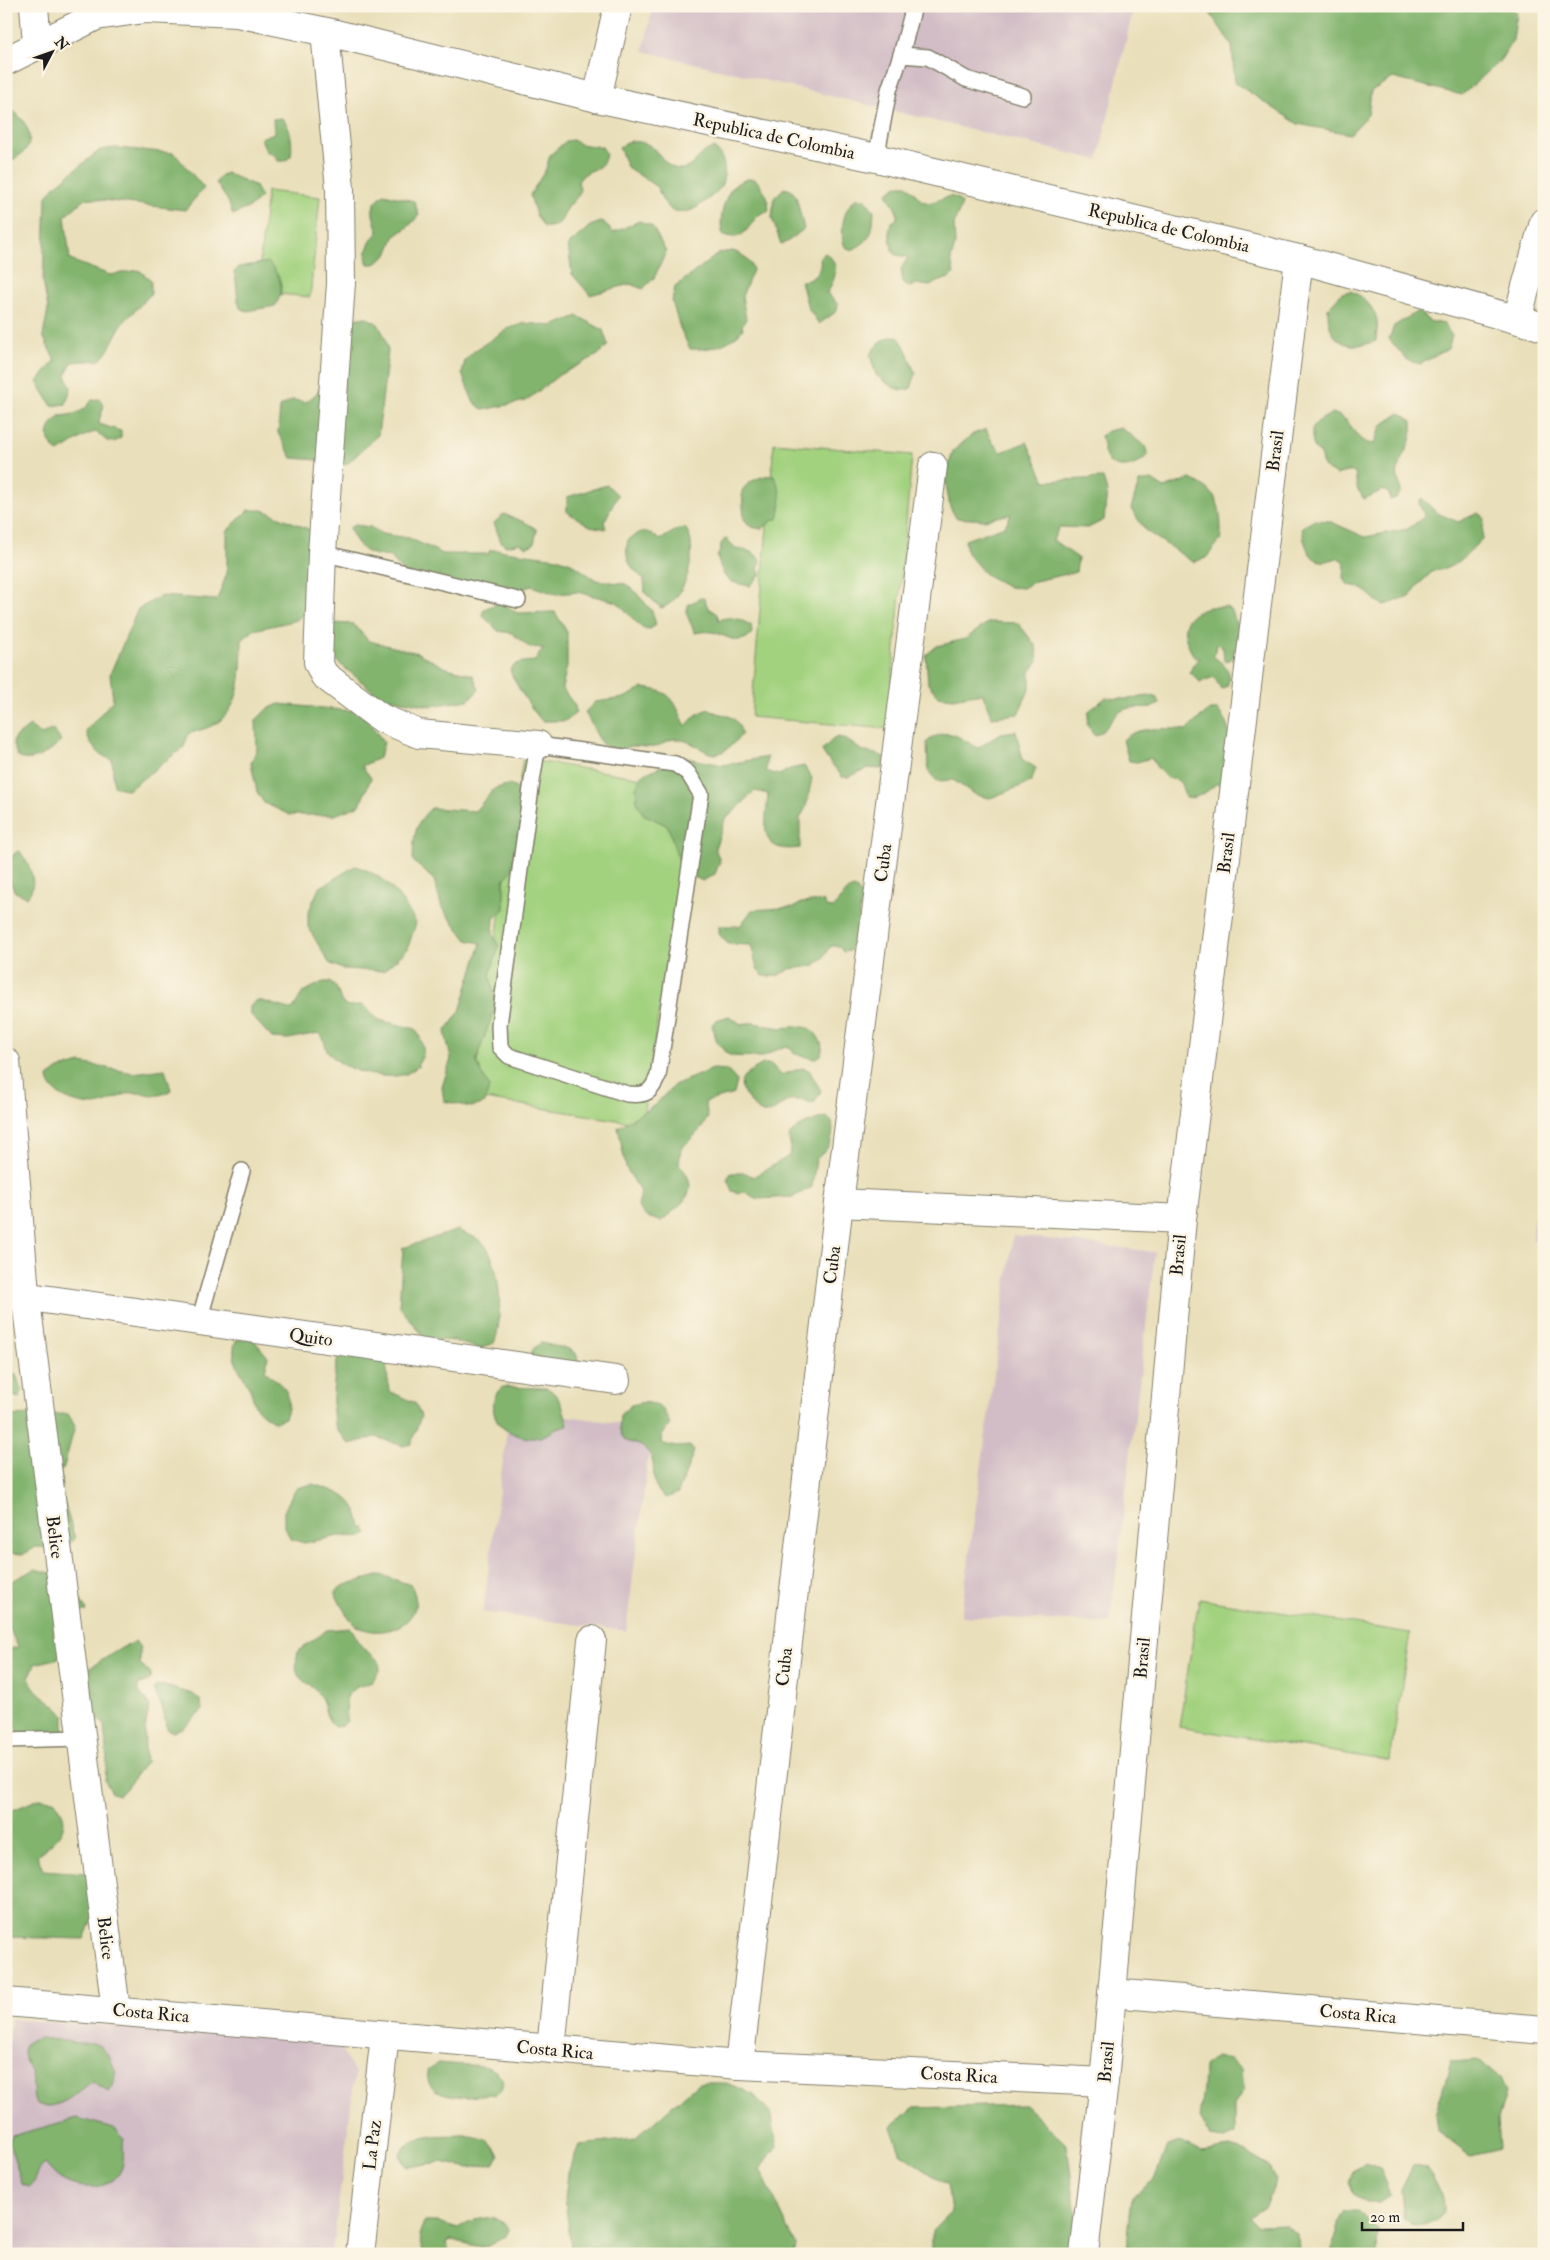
<svg xmlns="http://www.w3.org/2000/svg" width="1550" height="2260" font-family="'IM FELL Double Pica',serif">
  <style>
    .industrial { fill: #d2bdc6 }
    .green { fill: #a3d27f; stroke: #60774e }
    .forest { fill: #82b46e; stroke: #4f6845 }
    .lines { fill: none; stroke-linecap: round; stroke-linejoin: round }
    .lane-casing { stroke: #827e6b; stroke-width: 18 }
    .street-casing { stroke: #827e6b; stroke-width: 30 }
    .secondary-casing { stroke: #827e6b; stroke-width: 30 }
    .lane { stroke: #fff; stroke-width: 15 }
    .street { stroke: #fff; stroke-width: 28 }
    .secondary { stroke: #fff; stroke-width: 28 }
    .labels { text-anchor: middle; stroke-width: 5; stroke-linejoin: round; paint-order: stroke }
    .street-label { font-size: 18px; fill: #1c1c1c; stroke: #fcf5e5 }
  </style>
  <rect width="100%" height="100%" fill="#fcf5e5"/>
  <filter id="ink" filterUnits="userSpaceOnUse"><feTurbulence type="fractalNoise" baseFrequency=".02" numOctaves="2"/><feDisplacementMap in="SourceGraphic" scale="10" xChannelSelector="R" yChannelSelector="G"/><feConvolveMatrix kernelMatrix="1 2 1 2 8 2 1 2 1" color-interpolation-filters="sRGB"/></filter>
  <filter id="wash" filterUnits="userSpaceOnUse"><feTurbulence type="fractalNoise" baseFrequency=".0096" numOctaves="4" result="noise"/><feDisplacementMap in="SourceGraphic" scale="20" xChannelSelector="R" yChannelSelector="G"/><feGaussianBlur stdDeviation="1.12" result="paint"/><feColorMatrix in="noise" values="0 0 0 0 0 0 0 0 0 0 0 0 0 0 0 0 0 1.4 0 .05"/><feComposite in="paint" operator="in"/></filter>
  <g filter="url(#wash)">
    <rect width="100%" height="100%" fill="#e9dfba"/>
    <!-- industrial -->
    <g class="industrial">
      <path d="M653 6H1134L1098 160 643 51Z"/>
      <path d="M1544 1145V1241L1532 1240Z"/>
      <path d="M1013 1235 1155 1252 1110 1623 961 1616Z"/>
      <path d="M510 1408 652 1428 626 1631 483 1612Z"/>
      <path d="M11 2019 337 2041 355 2074 332 2254H6V2051Z"/>
    </g>
    <!-- green -->
    <g class="green">
      <path d="M267 191 320 197 310 297 257 292Z"/>
      <path d="M774 443 912 455 888 729 751 717Z"/>
      <path d="M523 759 693 786 642 1124 472 1097Z"/>
      <path d="M1199 1599 1410 1633 1390 1761 1179 1727Z"/>
    </g>
    <!-- forest -->
    <g class="forest">
      <path d="M1205 6H1510L1517 13 1513 40 1500 61 1462 95 1393 78 1371 91 1368 115 1350 134 1298 124 1235 83 1232 45Z"/>
      <path d="M7 108C20 112 34 132 28 146 25 154 13 159 6 164Z"/>
      <path d="M282 118C291 127 293 144 291 156L285 161H278L274 155 266 151 261 138 274 133 273 119Z"/>
      <path d="M573 140 579 144 602 147 606 153C604 174 586 166 578 182 583 195 577 196 569 206 561 217 563 228 544 227L536 215 530 195 546 169 550 155 566 141Z"/>
      <path d="M631 141C638 142 645 142 650 146 661 153 666 170 682 169 695 168 701 149 714 148 726 157 727 175 720 188 717 193 697 208 692 210 686 213 678 211 672 211L663 201 657 187 627 167 619 147Z"/>
      <path d="M116 148 174 153 204 188 185 210 86 198 65 216 70 260 110 275 139 270 151 280V294L121 325 107 352 100 360 72 362 66 375 71 388 66 404 52 406 37 382 55 361 43 336 48 309 43 281 46 198 55 186 100 150Z"/>
      <path d="M226 173 254 185 261 197 250 207 233 215 228 201 216 183 220 176Z"/>
      <path d="M747 179H755C763 187 771 201 768 212 753 211 751 234 736 237 732 237 727 236 724 236 717 225 724 197 733 187 736 183 742 181 747 179Z"/>
      <path d="M899 185H907L922 201 929 203 950 196 957 198 962 204 954 224 955 245 951 259 954 274C947 281 938 280 930 286L916 284 910 287 903 283 901 269 908 257 896 255 892 250 889 229 891 223 897 219V212L887 193Z"/>
      <path d="M784 188 791 190 796 196 804 229 787 242 781 244 772 218 774 198Z"/>
      <path d="M384 194 414 201 419 215 409 226 394 237 387 255 375 264H368C363 253 370 240 378 232 373 214 367 207 384 194Z"/>
      <path d="M858 198 865 199 874 211C872 233 873 239 852 250L845 247C839 233 843 205 858 198Z"/>
      <path d="M603 221 613 233 639 221 652 226 666 252 654 278 643 289 630 284 590 295 572 274 568 245 590 226Z"/>
      <path d="M733 251C743 254 750 260 753 270L742 296 746 319 742 325 743 329C730 345 711 350 690 349L680 328 672 301 675 287 719 253Z"/>
      <path d="M825 253C842 264 835 279 827 293L838 304 837 311 819 324 808 308 801 281C815 281 822 270 820 257Z"/>
      <path d="M268 262C281 276 286 289 275 306L247 311 240 308C236 297 238 285 234 272L239 267Z"/>
      <path d="M1350 291C1361 294 1376 309 1377 321 1378 327 1376 335 1376 341 1345 352 1327 341 1328 308L1342 293Z"/>
      <path d="M1418 311 1429 321 1444 324 1452 336 1448 349 1420 364 1407 360 1389 339 1394 326Z"/>
      <path d="M578 316 603 330 608 345 598 355 559 375 526 401 483 410 473 401 462 374 465 360 474 351 509 328 525 323 552 326Z"/>
      <path d="M366 317 378 324 385 337 388 351 378 435 347 464 332 467 319 460 292 458 278 433 280 407 292 400 306 402 316 394 339 356 335 341 353 319Z"/>
      <path d="M897 336C909 349 908 359 916 374L911 388C898 395 886 382 876 375L870 355C878 342 883 338 897 336Z"/>
      <path d="M99 399 104 404C103 412 99 416 99 424L121 431V438L114 442 107 441 96 432C83 434 71 446 58 452 43 439 47 428 59 416 74 415 83 413 92 400Z"/>
      <path d="M1333 413C1338 415 1344 418 1347 421 1356 432 1358 443 1374 444L1382 425 1400 413 1412 421C1414 442 1404 450 1398 468 1396 474 1400 485 1401 492L1396 498 1390 500 1389 493 1383 490 1364 499 1357 488 1355 473 1349 471 1336 475 1323 467 1320 453 1314 449C1309 425 1312 424 1333 413Z"/>
      <path d="M1121 428 1145 446 1148 455C1138 467 1114 474 1106 457 1103 451 1103 442 1101 436L1107 431Z"/>
      <path d="M986 429 992 442 1002 452 1027 442 1045 481 1103 478 1107 491 1104 520 1088 528 1059 527 1053 540 1078 558 1076 572 1035 581 1023 588 1009 587 985 574 967 553 965 540 1005 526 1011 514 984 520 956 518 950 507 945 479 953 451 973 434Z"/>
      <path d="M774 475C782 493 782 500 778 519H774L762 529 751 527 744 519 742 491C747 481 763 475 774 475Z"/>
      <path d="M1190 479C1221 491 1221 510 1221 539L1206 558 1193 562 1146 531 1131 509 1139 482 1152 480 1164 488Z"/>
      <path d="M607 485 618 495 604 522 606 529 590 526 567 512V497Z"/>
      <path d="M1422 498 1437 513 1458 522 1478 513 1484 518 1482 539C1465 555 1457 569 1433 571L1418 585 1410 597 1384 605C1366 597 1371 588 1348 585L1344 578 1345 562 1338 558C1333 559 1326 562 1321 561 1307 560 1303 537 1302 527L1315 520 1329 521 1365 537 1408 529 1425 516 1419 504Z"/>
      <path d="M248 510H263L318 533 326 590 297 620 254 630 242 640C241 668 243 705 217 723 209 728 197 731 188 734L184 747 128 790 114 786 112 760C97 754 91 747 86 731L113 700 110 674 138 609 161 596 217 600 227 573V531Z"/>
      <path d="M504 514C518 521 525 520 537 530L534 544 527 547 520 543 506 546 501 542 494 523Z"/>
      <path d="M355 525 370 527 382 534 409 538 443 554H488L490 550H497L557 558 571 563 596 580 626 584 632 588 652 611 656 625 650 629 642 628 617 602 578 592 556 594 531 586 498 598 403 573 391 557C363 554 362 552 349 528Z"/>
      <path d="M685 528C701 546 685 603 661 608L645 593 644 579C629 566 624 560 628 540 644 529 645 529 660 540L678 529Z"/>
      <path d="M726 538 736 549C747 551 755 550 761 562L758 568 760 575 750 586C724 581 726 582 717 557L720 551 721 544Z"/>
      <path d="M700 598H704L708 608 717 614 719 620C732 615 738 619 751 625L752 633C739 648 727 635 712 632 707 631 700 632 695 633L686 613 688 605Z"/>
      <path d="M498 603 504 604 517 613 555 612 567 632V666L562 688 575 706 576 713 565 721H542C533 711 514 683 510 670 516 661 525 662 535 661L543 648 529 647 512 633 498 631 482 615 484 609Z"/>
      <path d="M1209 607H1226L1232 611C1238 631 1246 642 1230 660L1224 661 1223 648 1218 643 1213 656C1224 665 1234 671 1227 686L1221 689 1214 677 1200 682 1190 672 1193 665 1201 656 1195 658C1188 647 1178 627 1191 616 1195 612 1204 610 1209 607Z"/>
      <path d="M989 622 1018 623 1036 646 1038 661 1030 672V688L1018 714 992 717 982 693 953 698 938 696 928 684 926 655 937 646 965 639Z"/>
      <path d="M330 623 353 624 369 641 418 653 444 667 473 675 479 690 468 700 431 706 380 697 339 663 322 635Z"/>
      <path d="M643 688C674 691 673 701 686 726L696 715 708 709C725 719 735 710 742 734 708 774 709 742 675 739 668 739 661 746 654 747 647 748 640 746 634 746 628 746 621 749 615 751L601 743 585 712 595 702 624 698Z"/>
      <path d="M1149 696 1156 697 1160 704C1148 711 1133 704 1121 711 1111 717 1108 730 1095 736L1087 724 1089 711 1105 698 1127 699Z"/>
      <path d="M279 704 353 711 368 720 384 743 379 758 362 766 371 778 360 805 335 815H290L264 803 257 792 251 763 257 749 256 720 267 709Z"/>
      <path d="M1210 710H1218L1226 722 1235 754 1223 784H1216C1207 792 1198 799 1185 798 1179 770 1177 786 1163 774 1158 770 1154 763 1151 758L1137 762 1129 761 1123 740C1136 726 1168 728 1186 730Z"/>
      <path d="M30 726 42 735 52 729 61 740C52 751 32 765 18 757L13 745 14 738Z"/>
      <path d="M1016 731 1023 760 1036 768 1031 782 990 798 976 795 953 780 937 781 928 771 927 742C948 725 958 737 978 748L1001 733Z"/>
      <path d="M838 737C851 740 854 747 864 751 870 754 877 753 884 757L882 769 868 768 849 777H842C836 767 826 760 822 750L832 740Z"/>
      <path d="M681 757 723 765 767 757 766 771 779 775 790 769 804 766 812 778 806 807 800 818V848C756 854 766 824 768 794L755 791 725 820 715 848 720 861 715 874 703 881C677 871 676 850 668 826L643 814 637 802 636 788 642 775Z"/>
      <path d="M509 784 522 792 527 806 512 866 514 869 504 879V909L494 919 493 934 499 947 490 974 496 1004 476 1061 489 1087 485 1103 471 1107 444 1101 442 1087 451 1059 445 1032 460 1011 481 943 467 940 442 908 434 880 413 861C414 838 413 825 431 808L475 811 494 789Z"/>
      <path d="M19 850C28 862 40 883 27 897L15 892 6 874 8 859Z"/>
      <path d="M355 866C385 874 401 897 416 923L407 950 383 971 342 969 329 963 308 927V913L319 888Z"/>
      <path d="M853 888 859 891 862 897 856 936 850 951 843 952 839 946H831L823 958 813 966 790 969 777 976H763L758 971 751 945 728 944 719 934V926H740L752 910 795 907 801 903 823 901 826 907 833 908 847 891Z"/>
      <path d="M323 982H330L336 987 342 1003 348 1006 363 1005 379 1020 416 1029C421 1041 429 1053 417 1064L419 1066C415 1068 410 1072 406 1074 383 1081 343 1071 329 1053 323 1046 327 1040 319 1033L288 1039 272 1038 250 1014V1007L255 1001H262L292 1010 303 992Z"/>
      <path d="M729 1016 741 1024C757 1021 760 1025 775 1027 791 1030 808 1020 818 1037 822 1043 823 1048 821 1055L815 1059 795 1054 790 1048 783 1047 762 1057 732 1056 726 1053 717 1042 712 1025 716 1020Z"/>
      <path d="M81 1063 133 1073 165 1069 171 1090C154 1101 146 1091 130 1093 119 1095 106 1105 93 1105 76 1104 49 1096 48 1077L59 1069Z"/>
      <path d="M763 1064H771L781 1075 802 1068 809 1070 821 1091 814 1103C807 1102 798 1099 791 1100 781 1102 774 1115 763 1113 758 1112 755 1107 752 1104 733 1082 741 1076 763 1064Z"/>
      <path d="M713 1069 727 1070 737 1081 734 1094 705 1102 708 1117 701 1129 681 1149 679 1164C703 1191 683 1203 661 1221L646 1217 638 1207 641 1192 626 1168 618 1127 655 1105 674 1085Z"/>
      <path d="M827 1117 832 1122C835 1139 829 1149 816 1159L812 1187 793 1197 757 1199 745 1192 739 1193 732 1191 727 1179 731 1173H746L753 1177 789 1156C793 1148 789 1145 789 1137 791 1128 818 1118 827 1117Z"/>
      <path d="M458 1230C465 1234 476 1237 482 1242 501 1258 504 1322 494 1343L480 1349 454 1341 426 1339 399 1306 403 1248Z"/>
      <path d="M253 1339 268 1357 265 1371C283 1387 295 1391 285 1418L275 1422C268 1418 262 1414 256 1407 253 1402 253 1397 251 1392 244 1373 228 1362 236 1340Z"/>
      <path d="M541 1343 569 1349 576 1353 580 1367H530C530 1355 530 1349 541 1343Z"/>
      <path d="M379 1350 386 1362 389 1391 415 1403 421 1416 411 1444 403 1446 376 1437 349 1444C343 1437 336 1431 334 1421 331 1404 334 1367 340 1351Z"/>
      <path d="M6 1363 17 1377 22 1392 19 1398 6 1394Z"/>
      <path d="M503 1387 547 1388C561 1395 564 1411 568 1425 556 1426 548 1438 532 1438 523 1438 510 1433 503 1428 491 1417 489 1396 503 1387Z"/>
      <path d="M645 1402C662 1406 663 1408 670 1424L662 1436 661 1443 675 1447 690 1446 694 1451 678 1493 666 1498C646 1485 659 1466 649 1453 638 1436 616 1453 620 1415L631 1405Z"/>
      <path d="M68 1414 75 1426 63 1470 60 1468 62 1495 75 1539 64 1548 36 1547 24 1554 6 1553V1416Z"/>
      <path d="M312 1484C339 1492 356 1496 361 1527L365 1528 368 1534 362 1537 339 1536 304 1543 291 1539 284 1527V1512L292 1494 297 1488Z"/>
      <path d="M35 1569 62 1576 72 1586 87 1611 75 1612V1648L56 1659 35 1664 29 1678C37 1698 51 1698 64 1715V1730L55 1742 20 1737 6 1708V1650L18 1647C4 1620 6 1612 6 1584Z"/>
      <path d="M381 1575 411 1585C431 1623 380 1642 356 1625 347 1618 339 1602 335 1592 341 1583 369 1579 381 1575Z"/>
      <path d="M351 1628 362 1647 379 1661 380 1669 372 1682 355 1688 349 1693 346 1700 347 1721 342 1726 335 1727C321 1713 328 1709 320 1696 306 1676 291 1685 298 1651L327 1630Z"/>
      <path d="M136 1642 140 1648V1664L151 1673 150 1680 138 1685 139 1692 150 1706C144 1726 144 1743 146 1763 135 1773 130 1787 119 1795L112 1793 105 1781 107 1759 104 1724 88 1711V1669L123 1647Z"/>
      <path d="M161 1685 193 1694 201 1701 202 1711 184 1727 173 1732 167 1729 162 1707 154 1690 155 1687Z"/>
      <path d="M39 1799 54 1800C75 1826 59 1838 37 1855L43 1870 87 1873 100 1899 84 1939 6 1937V1813Z"/>
      <path d="M41 2038 79 2043H93L100 2046 110 2058 116 2072 112 2086 108 2092 93 2081C76 2093 56 2114 35 2103 32 2094 34 2085 32 2075 29 2063 17 2055 27 2042Z"/>
      <path d="M1215 2057 1229 2060 1241 2068 1243 2091 1235 2104V2134L1224 2139 1210 2137 1199 2118 1203 2089 1204 2067Z"/>
      <path d="M1478 2060 1500 2079 1506 2093 1498 2120 1500 2149 1471 2156 1437 2130 1435 2115 1451 2062Z"/>
      <path d="M439 2063C452 2065 480 2064 490 2068 504 2074 507 2085 496 2095 486 2092 478 2097 468 2097 458 2097 435 2094 430 2085 427 2081 428 2075 427 2070Z"/>
      <path d="M698 2083H727L754 2095 772 2116 777 2146 760 2169 796 2245 793 2254H572L565 2200 568 2173 579 2145 635 2139Z"/>
      <path d="M1025 2105 1067 2145 1081 2254H932V2231L951 2212 947 2185 901 2154 891 2127 912 2108Z"/>
      <path d="M77 2118 114 2128 124 2138C122 2146 125 2157 122 2167 115 2191 80 2191 62 2180 55 2176 50 2169 45 2164 36 2170 38 2181 29 2187L22 2184 9 2142 12 2136Z"/>
      <path d="M465 2135C485 2139 491 2137 499 2157L494 2164 469 2168 442 2162 407 2167 400 2155C410 2132 444 2136 465 2135Z"/>
      <path d="M1180 2142 1202 2152 1230 2148 1245 2152 1270 2167 1277 2180 1265 2206 1249 2217 1259 2226 1287 2225 1298 2234 1299 2254H1126L1132 2197 1154 2180 1167 2146Z"/>
      <path d="M1366 2163 1380 2168 1391 2194 1381 2202H1367L1354 2195 1349 2182 1354 2169Z"/>
      <path d="M1413 2166 1427 2168C1435 2178 1444 2194 1444 2207 1445 2219 1428 2226 1418 2225 1413 2225 1408 2221 1404 2219L1401 2190Z"/>
      <path d="M1344 2211H1358L1378 2231 1377 2254H1330L1337 2237V2224Z"/>
      <path d="M492 2217 505 2224 509 2230 506 2236 488 2246 481 2247 452 2240 446 2242 448 2249 453 2254H424L419 2235 424 2222H438L458 2228 470 2221Z"/>
    </g>
  </g>
  <g filter="url(#ink)">
    <g class="lines">
      <!-- lane casing -->
      <g class="lane-casing">
        <g id="lane">
          <path d="M901 55 928 57 966 79 1023 96"/>
          <path d="M876 158 889 90 901 55 914 6"/>
          <path d="M322 553 518 600"/>
          <path d="M538 745 675 764 688 773 701 794 658 1076C651 1093 646 1096 627 1094L509 1056 500 1047 499 1025 532 781Z"/>
          <path d="M199 1321 242 1171"/>
          <path d="M6 1740 81 1738"/>
        </g>
      </g>
      <!-- street casing -->
      <g class="street-casing">
        <g id="street">
          <path d="M34 6 37 44"/>
          <path d="M325 32 340 189 341 283 322 553 318 662 324 675 381 718 419 734 538 745"/>
          <path d="M597 98 618 6"/>
          <path d="M1517 319 1544 222"/>
          <path d="M6 1062 25 1293 116 2010"/>
          <path d="M839 1203 1182 1219"/>
          <path d="M8 1294 616 1380"/>
          <path d="M1112 1993 1544 2030"/>
          <path d="M6 2002 739 2065 1104 2082"/>
          <path d="M551 2049 592 1640"/>
          <path d="M739 2065 839 1203 933 466"/>
          <path d="M360 2254 385 2035"/>
          <path d="M1084 2254 1104 2082 1182 1219 1299 259"/>
        </g>
      </g>
      <!-- secondary casing -->
      <g class="secondary-casing">
        <path id="secondary" d="M6 61 96 16 145 9 237 13 336 34 597 98 876 158 1299 259 1544 327"/>
      </g>
      <!-- lane -->
      <use href="#lane" class="lane"/>
      <!-- street -->
      <use href="#street" class="street"/>
      <!-- secondary -->
      <use href="#secondary" class="secondary"/>
    </g>
  </g>
  <g class="labels">
    <!-- street labels -->
    <g class="street-label">
      <text transform="translate(774 136) rotate(12)" y="6">Republica de Colombia</text>
      <text transform="translate(1169 228) rotate(13)" y="6">Republica de Colombia</text>
      <text transform="translate(1275 451) rotate(-83)" y="6">Brasil</text>
      <text transform="translate(1226 853) rotate(-83)" y="6">Brasil</text>
      <text transform="translate(883 863) rotate(-83)" y="6">Cuba</text>
      <text transform="translate(1178 1255) rotate(-85)" y="6">Brasil</text>
      <text transform="translate(832 1265) rotate(-83)" y="6">Cuba</text>
      <text transform="translate(311 1337) rotate(8)" y="6">Quito</text>
      <text transform="translate(55 1537) rotate(83)" y="6">Belice</text>
      <text transform="translate(1142 1658) rotate(-85)" y="6">Brasil</text>
      <text transform="translate(784 1667) rotate(-84)" y="6">Cuba</text>
      <text transform="translate(106 1938) rotate(83)" y="6">Belice</text>
      <text transform="translate(151 2013) rotate(5)" y="6">Costa Rica</text>
      <text transform="translate(1358 2014) rotate(5)" y="6">Costa Rica</text>
      <text transform="translate(555 2050) rotate(5)" y="6">Costa Rica</text>
      <text transform="translate(1106 2062) rotate(-85)" y="6">Brasil</text>
      <text transform="translate(959 2075) rotate(3)" y="6">Costa Rica</text>
      <text transform="translate(372 2145) rotate(-83)" y="6">La Paz</text>
    </g>
  </g>
  <!-- margin -->
  <rect width="1550" height="2260" fill="none" stroke="#fcf5e5" stroke-width="25"/>
  <!-- north arrow -->
  <g transform="translate(52 52) rotate(49)" stroke="#fcf5e5" stroke-width="4" paint-order="stroke">
  <path d="M0-4L9 19L0 12L-9 19Z" fill="#1c1c1c"/>
  <text y="-8" font-size="14" font-weight="bold" text-anchor="middle" fill="#1c1c1c">N</text>
  </g>
  <!-- scale -->
  <path d="M1362 2222v8h101v-8" fill="none" stroke="#1c1c1c" stroke-width="2.5"/>
  <text x="1370" y="2222" font-size="15" fill="#1c1c1c" stroke="#fcf5e5" stroke-width="4" paint-order="stroke">20 m</text>
</svg>
